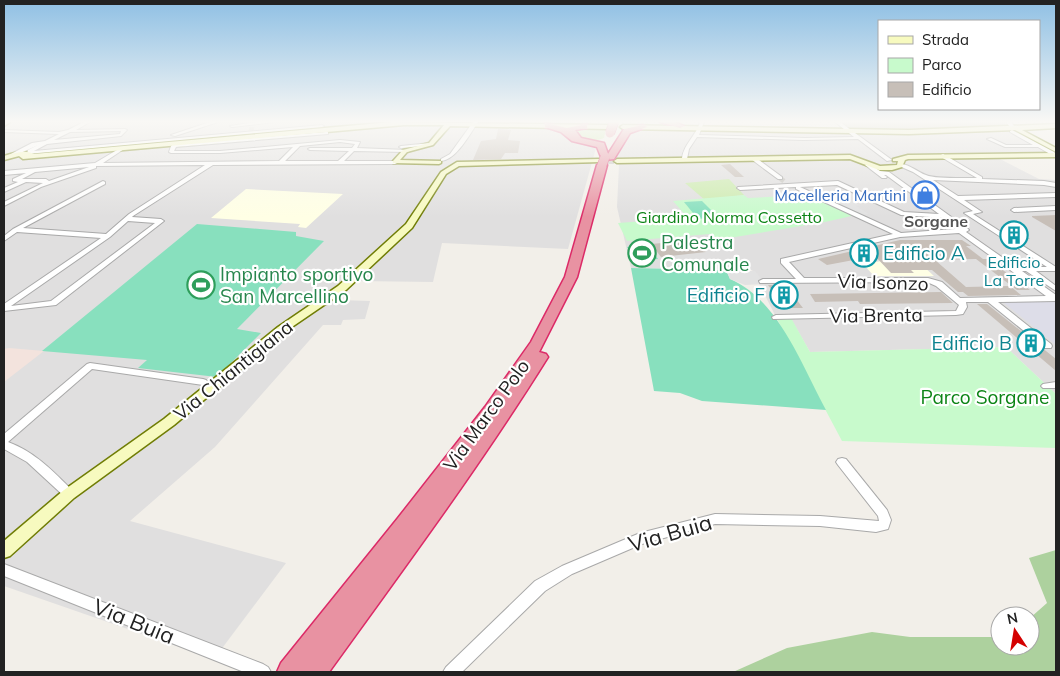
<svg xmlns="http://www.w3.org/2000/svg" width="1060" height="676" font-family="Mulish,sans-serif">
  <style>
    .residential { fill: #e0dfdf }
    .education { fill: #ffffe5 }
    .military { fill: #f3e3dd }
    .construction { fill: #c7c7b4 }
    .grass { fill: #cdebb0 }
    .forest { fill: #add19e }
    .park { fill: #c8facc }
    .pitch { fill: #88e0be }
    .parking { fill: #e2e2e2 }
    .plaza { fill: #dddde8 }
    .building { fill: #c7bfb8 }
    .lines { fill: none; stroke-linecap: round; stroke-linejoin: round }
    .street-tunnel { stroke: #c8c6c1; stroke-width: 5; stroke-dasharray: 5 2.5; stroke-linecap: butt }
    .secondary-tunnel { stroke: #c8c6c1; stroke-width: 6; stroke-dasharray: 6 3; stroke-linecap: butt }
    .street-casing { stroke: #a9a9a9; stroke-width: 2 }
    .secondary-casing { stroke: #707d05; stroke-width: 3 }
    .highway-casing { stroke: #dc2a67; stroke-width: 3 }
    .street { fill: #fff; fill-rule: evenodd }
    .secondary { fill: #f7fabf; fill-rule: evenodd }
    .highway { fill: #e892a2; fill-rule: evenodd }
    .highway-bridge-casing { stroke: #dc2a67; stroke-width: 10; stroke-linecap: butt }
    .highway-bridge { stroke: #e892a2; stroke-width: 9 }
    .labels { text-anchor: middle; stroke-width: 4.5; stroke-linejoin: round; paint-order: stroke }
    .far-shop-label { font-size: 16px; fill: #366cbe; stroke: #fff; text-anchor: end }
    .far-park-label { font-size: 16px; fill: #0c8416; stroke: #fff }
    .far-neighbourhood-label { font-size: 16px; font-weight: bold; fill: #555; stroke: #fff }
    .far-culture-label { font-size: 16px; fill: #0d838f; stroke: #fff }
    .leisure-label { font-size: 19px; fill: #27864d; stroke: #fff; text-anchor: start }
    .culture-label { font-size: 19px; fill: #0d838f; stroke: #fff; text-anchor: end }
    .street-label { font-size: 19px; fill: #222; stroke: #fff }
    .park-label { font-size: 19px; fill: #0c8416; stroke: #fff }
    .near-street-label { font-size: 22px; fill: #222; stroke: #fff }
  </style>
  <rect width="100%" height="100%" fill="#f2efe9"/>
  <!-- residential -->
  <g class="residential">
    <path d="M4 122H592L536 123 535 126 554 127 574 140 596 148 568 249 442 243 433 282 358 281 338 300 370 301 365 319 343 320 341 325H323L215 447 130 521 286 563 214 659 4 586Z"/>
    <path d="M635 128 911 133 1012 131 1056 154V156L998 158 1039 179 1056 180V394L1006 347 810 352 790 317H776L752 270 631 268 617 207 619 165 615 158 627 134Z"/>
  </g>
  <!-- education -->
  <g class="education">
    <path d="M246 189 343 194 306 228 298 227 300 224 211 218Z"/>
    <path d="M909 253 934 276H874L863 264 894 259Z"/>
  </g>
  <!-- military -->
  <path class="military" d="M4 349 9 348 44 351 4 382Z"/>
  <!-- construction -->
  <path class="construction" d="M840 122H1003L1006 125 933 129 848 128Z"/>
  <!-- grass -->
  <g class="grass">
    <path d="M606 128 604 138C590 143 581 139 571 130Z"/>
    <path d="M729 179 744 195 705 200 685 183Z"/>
  </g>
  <!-- forest -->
  <path class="forest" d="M1056 550V672H733L787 648 872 632 910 637H1000V646H1030V618L1047 603 1029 558Z"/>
  <!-- park -->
  <g class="park">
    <path d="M744 195 748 198 809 195 856 215 825 222 717 240 710 234 627 241 618 223 688 218 673 201Z"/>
    <path d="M790 316 810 352 1006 347 1056 394V448L842 441 776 317Z"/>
  </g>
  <!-- pitch -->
  <g class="pitch">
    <path d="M702 201 718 217 698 219 684 202Z"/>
    <path d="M197 224 296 232V236L324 241 237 329 261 333 217 377 138 368 147 360 42 351Z"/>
    <path d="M648 245 658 259 636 261 627 247Z"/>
    <path d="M631 268 726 270 730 279C778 299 802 366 826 410L702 401 680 393 654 391Z"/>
  </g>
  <!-- parking -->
  <g class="parking">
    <path d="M820 187 831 194 837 193 860 205 856 206 869 214 860 215 831 200 826 201 803 191H814L812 188Z"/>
    <path d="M726 270 755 271 765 284 745 285 730 279Z"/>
  </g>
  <!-- plaza -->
  <path class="plaza" d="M1053 301 1056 303V345L1003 302Z"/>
  <!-- building -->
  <g class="building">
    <path d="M498 129 511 130 508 140 520 141 518 153H505L501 159 473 160 481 141 496 139Z"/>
    <path d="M730 164 744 177H735L721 165Z"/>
    <path d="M1056 215V231L1032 217V216Z"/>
    <path d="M1012 229 1030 239 1018 240 1002 230Z"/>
    <path d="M695 240 706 252 661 257 651 244Z"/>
    <path d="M900 240H962L971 246H966L983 259H981H988L1030 290H1017L976 259 935 260 966 287 1010 286 1021 295 968 296 963 292H958L932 270H911L914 273H891L875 256 827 265 818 259Z"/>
    <path d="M768 285H785L803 308H785Z"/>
    <path d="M941 292 953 303 860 304 858 301 815 302 810 294Z"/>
    <path d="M977 304H987L1056 359V371Z"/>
  </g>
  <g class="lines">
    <!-- street-tunnel -->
    <g class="street-tunnel">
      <path d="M251 131 252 127"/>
      <path d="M780 178 785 182"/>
    </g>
    <!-- secondary-tunnel -->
    <path class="secondary-tunnel" d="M599 161H617"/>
    <!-- street casing -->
    <g class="street-casing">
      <g id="street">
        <path d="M84 122H90L76 130 125 129 127 130 121 136 47 144 34 151 322 125 324 126 322 127 27 154 28 150 38 145 12 157 7 156 32 143 45 141 59 134 4 132V130L59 132 68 130ZM121 131 120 134 54 140 70 132Z"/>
        <path d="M210 122H218L175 136 171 135Z"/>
        <path d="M256 122H275L232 127 230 126Z"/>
        <path d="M473 122H478C470 134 456 160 441 161V159L450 154Z"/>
        <path d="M700 122H704L699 135 805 138 854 137 835 122H840L892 160 887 161 858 139 803 140 697 137 689 149 687 159 682 160C682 146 696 136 700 122Z"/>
        <path d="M1006 122H1011L1014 126 1010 127Z"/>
        <path d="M1012 130 1054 152 1055 153 1050 154 1038 147H1005L987 139 991 138 1006 145H1033L1010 132V131Z"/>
        <path d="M326 132H328V134L176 147 174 151H220L340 140 360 142 357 148 407 150 409 151 407 152 354 151 344 161H397V163L395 164 213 165 133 216 132 217 161 219 164 221 56 305 4 311V304L101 238 17 232 4 241V236L13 229 103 181 105 182V184L23 228 106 234 129 214 205 165 96 166V168L41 187 4 206V202L43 183 26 182 4 192V188L18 182 13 181V179L26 173 4 175V171L95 163 122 147H124V149L103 163 279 161 293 147 220 153H171L169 152 171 146 175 143 177 144ZM340 142 355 144 352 148H310L308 149 310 150 349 151 338 161H285L300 146ZM89 167 49 181 46 179H22L35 172ZM128 221 155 223 51 301 11 306 110 237Z"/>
        <path d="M430 143H432V145L401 148 399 147 401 146Z"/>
        <path d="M943 154 982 177V179L1044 181 1056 183V187L1044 185 933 180 958 196 1056 193V197L964 200 982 212 973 214 1056 267V271H1036L1056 286V291L1026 271H1022L1056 295V301L998 302 1051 344 1052 346 1051 348H1045L988 302H966L967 307 963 314 956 315 773 319 772 317 776 315 956 311 959 305 936 286 927 282 760 283 759 281 763 279H796L781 263V259L893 234 796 189V187L740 190 737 188 738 187 838 181 904 212 939 214 886 175H884L887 177 886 178H882L865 165 870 164 880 171 889 172 968 229 969 230 966 232 1016 267H1047L964 213 973 211 913 172 897 165C906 161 917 172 926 175 934 179 965 178 977 178L941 157V155ZM837 185 901 215 945 218 958 227 955 229 901 233 800 187ZM959 233 1046 296 960 298 942 282 928 278H804L789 262 900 237Z"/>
        <path d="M751 157H755L782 177V179H778L751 159Z"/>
        <path d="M1056 206V210L1014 212 1011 210 1014 208Z"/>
        <path d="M90 363 203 379 206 380 208 382 206 384 203 385 92 369 8 442C35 452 53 471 73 491L75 494 73 497 69 499 65 497 27 462 4 449V434L87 364Z"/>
        <path d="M1056 382V388H1043L1041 386 1043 384Z"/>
        <path d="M842 458 846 459 887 510 891 520 888 529 876 532 820 526 715 524 642 544 572 574 545 591 462 672H443L446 667 535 581 562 566 640 533 715 514 820 516 879 521 878 516 838 465 836 462 838 459Z"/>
        <path d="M4 564 263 664 268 667 271 672H244L4 576Z"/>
      </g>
    </g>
    <!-- secondary casing -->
    <g class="secondary-casing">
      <g id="secondary">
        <path d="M4 122H10L4 126Z"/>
        <path d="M392 122 608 125 611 127 608 129 450 126 433 145 407 152 400 160 441 161V163L439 164 393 163V161L403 150 429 143 444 125H404L23 159 19 156 4 160V156C14 153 25 149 34 154Z"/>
        <path d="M1056 124V128L1022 130 1056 148V152L1015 130 909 134 623 129 620 127 623 125 909 130Z"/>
        <path d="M1056 153V157L908 159 905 160 902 167 892 170H879L850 159 617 163 614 161 617 159 850 155 880 166 897 165 898 161H893V159L908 155Z"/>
        <path d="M599 159 601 160V162L459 166 446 174 412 228 346 290 286 331 174 425 74 498 10 556 4 558V541L64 490 164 419 278 327 338 286 406 224 441 172 457 162Z"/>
      </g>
    </g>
    <!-- highway casing -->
    <g class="highway-casing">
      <g id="highway">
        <path d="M660 122H675L684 126 680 128Z"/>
        <path d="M545 123 567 128 587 124V128L575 130 581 138 604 143 608 154 624 129 643 125 647 127 630 133 614 159 605 160 601 157 597 147 572 141 561 132 545 127Z"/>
        <path d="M602 162 607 165 577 277 539 352 546 354 548 357C480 466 404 568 329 672H277L281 663 398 518 485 407 531 342 565 277 597 165Z"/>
      </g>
    </g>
    <!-- street -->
    <use href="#street" class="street"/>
    <!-- secondary -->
    <use href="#secondary" class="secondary"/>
    <!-- highway -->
    <use href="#highway" class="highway"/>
    <!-- highway-bridge casing -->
    <g class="highway-bridge-casing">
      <g id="highway-bridge">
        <path d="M610 133 614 122"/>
        <path d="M602 165 605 157"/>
      </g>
    </g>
    <!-- highway-bridge -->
    <use href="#highway-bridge" class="highway-bridge"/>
  </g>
  <!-- sky -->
  <linearGradient id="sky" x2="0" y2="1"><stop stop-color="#8fc0e4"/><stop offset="0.56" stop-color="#f9f8f5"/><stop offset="1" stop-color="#f9f8f5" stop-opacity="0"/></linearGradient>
  <rect width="1060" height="217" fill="url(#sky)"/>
  <!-- icons -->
  <defs>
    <g id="shop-ring" transform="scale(1.4375)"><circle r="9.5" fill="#fff" stroke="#3f7fe0" stroke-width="1.5"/><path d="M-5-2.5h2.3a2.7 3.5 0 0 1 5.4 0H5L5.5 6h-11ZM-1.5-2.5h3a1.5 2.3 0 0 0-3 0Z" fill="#3f7fe0"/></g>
    <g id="building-ring" transform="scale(1.4375)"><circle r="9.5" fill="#fff" stroke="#0f9aa8" stroke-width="1.5"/><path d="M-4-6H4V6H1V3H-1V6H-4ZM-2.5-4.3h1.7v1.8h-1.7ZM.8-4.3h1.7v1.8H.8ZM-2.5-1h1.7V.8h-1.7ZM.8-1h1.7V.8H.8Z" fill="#0f9aa8"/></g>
    <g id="stadium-ring" transform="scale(1.4375)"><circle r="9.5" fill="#fff" stroke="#2e9e5b" stroke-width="1.5"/><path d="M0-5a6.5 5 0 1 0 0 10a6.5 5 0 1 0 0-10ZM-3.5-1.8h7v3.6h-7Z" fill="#2e9e5b"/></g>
  </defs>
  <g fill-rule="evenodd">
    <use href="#shop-ring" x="925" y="195"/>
    <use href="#building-ring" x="1014" y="235"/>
    <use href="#stadium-ring" x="642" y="253"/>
    <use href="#building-ring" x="864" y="253"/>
    <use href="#stadium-ring" x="201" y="285"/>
    <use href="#building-ring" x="784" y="295"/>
    <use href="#building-ring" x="1031" y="343"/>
  </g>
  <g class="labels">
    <!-- far-shop labels -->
    <g class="far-shop-label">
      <text x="906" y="201">Macelleria Martini</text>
    </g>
    <!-- far-park labels -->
    <g class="far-park-label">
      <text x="729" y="223">Giardino Norma Cossetto</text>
    </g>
    <!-- far-neighbourhood labels -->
    <g class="far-neighbourhood-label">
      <text x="936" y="227">Sorgane</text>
    </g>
    <!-- far-culture labels -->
    <g class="far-culture-label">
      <text x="1014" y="268">Edificio<tspan x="1014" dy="18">La Torre</tspan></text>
    </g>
    <!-- leisure labels -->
    <g class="leisure-label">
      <text x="661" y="249">Palestra<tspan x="661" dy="22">Comunale</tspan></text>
      <text x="220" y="281">Impianto sportivo<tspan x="220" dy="22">San Marcellino</tspan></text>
    </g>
    <!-- culture labels -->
    <g class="culture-label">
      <text x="883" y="260" text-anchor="start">Edificio A</text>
      <text x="765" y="302">Edificio F</text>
      <text x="1012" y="350">Edificio B</text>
    </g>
    <!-- street labels -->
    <g class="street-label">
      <text transform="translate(883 282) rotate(2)" y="7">Via Isonzo</text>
      <text transform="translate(876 315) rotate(-1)" y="7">Via Brenta</text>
      <text transform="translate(233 370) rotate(-39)" y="7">Via Chiantigiana</text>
      <text transform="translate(486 415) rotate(-54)" y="7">Via Marco Polo</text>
    </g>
    <!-- park labels -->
    <g class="park-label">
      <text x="985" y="404">Parco Sorgane</text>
    </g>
    <!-- near-street labels -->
    <g class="near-street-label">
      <text transform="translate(670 533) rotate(-16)" y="8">Via Buia</text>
      <text transform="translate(134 621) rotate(22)" y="8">Via Buia</text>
    </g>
  </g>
  <!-- border -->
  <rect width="1060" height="676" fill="none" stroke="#222222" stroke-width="10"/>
  <!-- legend -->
  <rect x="878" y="20" width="162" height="90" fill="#ffffff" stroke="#a7a7a7"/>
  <rect x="888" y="36" width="25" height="8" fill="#f7fabf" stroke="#a7a7a7"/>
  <text x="922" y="45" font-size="15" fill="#222222">Strada</text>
  <rect x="888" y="58" width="25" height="15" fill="#c8facc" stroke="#a7a7a7"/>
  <text x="922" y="70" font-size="15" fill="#222222">Parco</text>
  <rect x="888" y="82" width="25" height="15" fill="#c7bfb8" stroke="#a7a7a7"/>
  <text x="922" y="95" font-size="15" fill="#222222">Edificio</text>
  <!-- north arrow -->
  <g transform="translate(1015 631) rotate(348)"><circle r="24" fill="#ffffff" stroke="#a7a7a7"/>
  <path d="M0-4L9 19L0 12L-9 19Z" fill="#d40000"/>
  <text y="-8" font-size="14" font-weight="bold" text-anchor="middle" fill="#222222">N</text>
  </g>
</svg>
